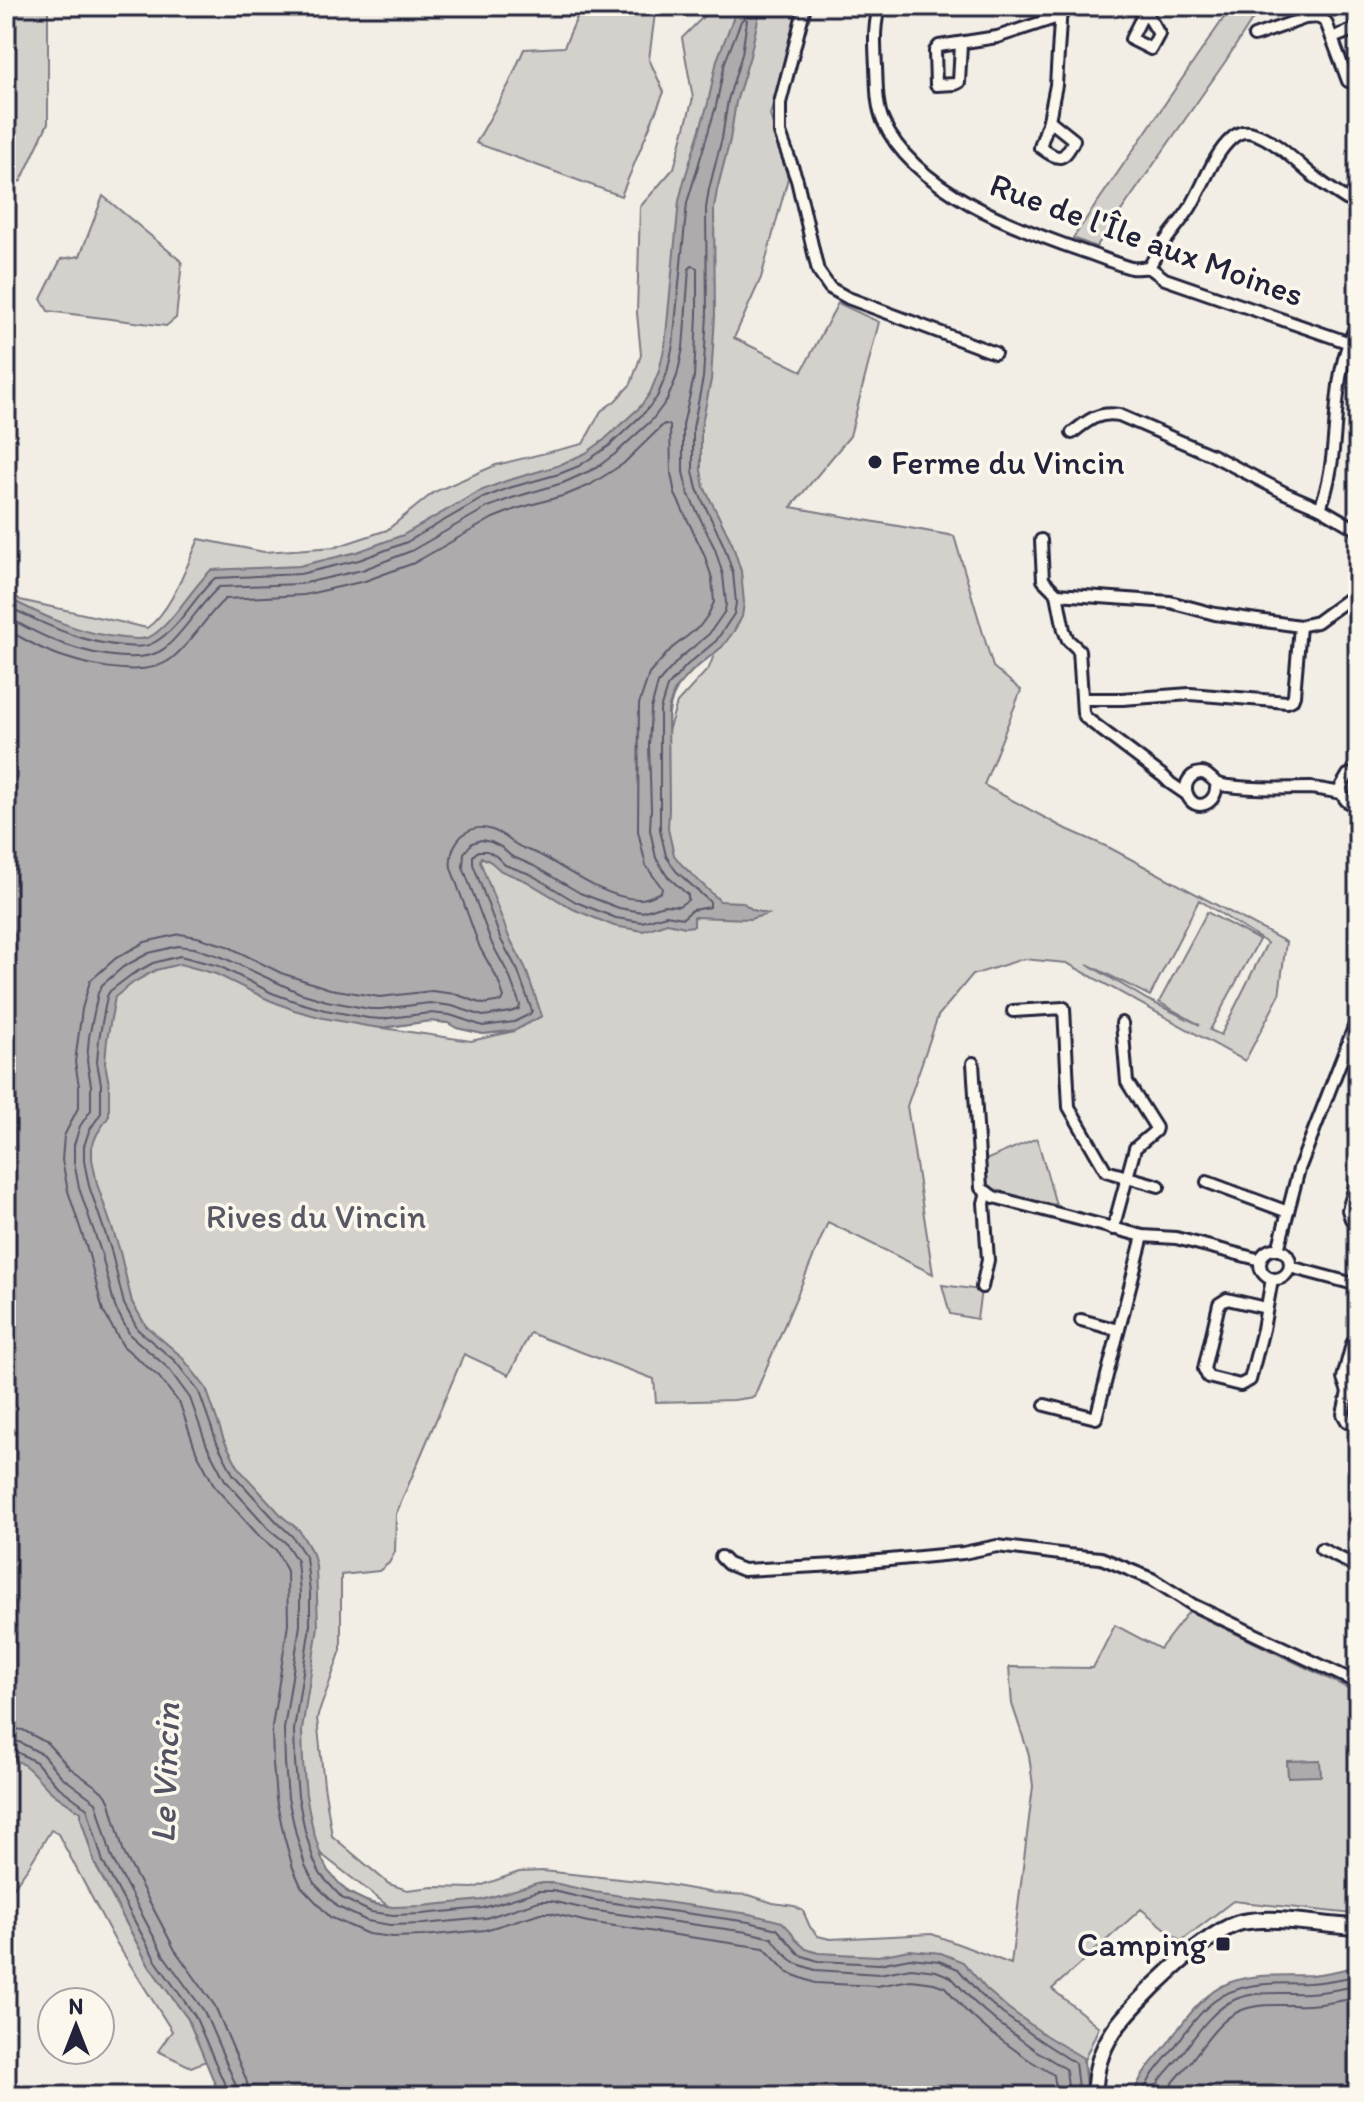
<svg xmlns="http://www.w3.org/2000/svg" width="1364" height="2102" font-family="Itim,sans-serif">
  <style>
    .green { fill: #d4d1cc; stroke: #7b7a84; stroke-width: 2; fill-rule: evenodd }
    .water { fill: #aeabad; stroke: #76747f; stroke-width: 2 }
    .lines { fill: none; stroke-linecap: round; stroke-linejoin: round }
    .shore { stroke: #5a5969; stroke-width: 2 }
    .street-casing { stroke: #22223b; stroke-width: 16 }
    .secondary-casing { stroke: #22223b; stroke-width: 20 }
    .street { stroke: #fbf7ec; stroke-width: 10 }
    .secondary { stroke: #fbf7ec; stroke-width: 14 }
    .poi-dot { fill: #22223b; stroke: #fbf7ec; stroke-width: 3 }
    .labels { text-anchor: middle; stroke-width: 7; stroke-linejoin: round; paint-order: stroke }
    .street-label { font-size: 34px; fill: #22223b; stroke: #fbf7ec }
    .poi-label { font-size: 34px; fill: #22223b; stroke: #fbf7ec; text-anchor: start }
    .park-label { font-size: 34px; fill: #575766; stroke: #fbf7ec }
    .water-label { font-size: 36px; font-style: italic; fill: #535263; stroke: #fbf7ec }
  </style>
  <rect width="100%" height="100%" fill="#f2eee5"/>
  <filter id="ink" filterUnits="userSpaceOnUse"><feTurbulence type="fractalNoise" baseFrequency=".0125" numOctaves="2"/><feDisplacementMap in="SourceGraphic" scale="16" xChannelSelector="R" yChannelSelector="G"/><feConvolveMatrix kernelMatrix="1 2 1 2 8 2 1 2 1" color-interpolation-filters="sRGB"/></filter>
  <g filter="url(#ink)">
    <!-- green -->
    <g class="green">
      <path d="M6 6H48V123L21 181 6 184Z"/>
      <path d="M580 6H656L649 59 664 92 621 196 476 143 509 84 524 49 564 47 581 8Z"/>
      <path d="M709 6H799L770 115 788 178 761 278 734 338 802 371 838 303 879 322 850 436 791 507 954 536 993 667 1021 690 984 785 1062 827 1110 848 1286 942 1279 996 1245 1061 1067 963 1023 959 972 975 938 1016 907 1106 933 1274 828 1222 754 1397 734 1400 656 1402 654 1379 530 1333 509 1375 464 1354 396 1514 395 1552 389 1563 379 1571 341 1575V1650L317 1718 324 1785 332 1836 389 1884 407 1890 433 1887 474 1888 519 1872 543 1871 658 1883 714 1893 749 1895 773 1903 794 1906 803 1911 810 1927 818 1936 830 1939 932 1934 1011 1964 1033 1786 1029 1755 1012 1704 1009 1667 1093 1668 1115 1625 1160 1649 1189 1611 1358 1693V1912L1353 1914 1233 1901 1181 1941 1141 1909 1052 1989 1099 2027 1084 2060 1087 2096H463L435 2078 331 2000 297 1929 262 1807 251 1724 236 1700 214 1639 140 1544 6 1366V1203L48 1168 70 1130 87 1058 90 1009 98 983 172 867 214 859 261 856 325 817 393 814 435 818 471 816 510 802 543 779 560 754 589 744 616 686V660L628 645 659 637 688 624 697 588 689 509 696 485 694 481 693 434 696 376 711 375 703 341 709 246 698 237 680 264 678 306 664 383 651 395 646 411 624 438 594 461 614 481 646 503 654 521 657 547 650 566 626 581 602 576 566 588 539 651 531 703 491 751 449 772 363 769 318 764 269 785 198 801 161 803 127 795 101 763 60 696 6 651V587L20 600 147 628C172 610 186 567 199 539L264 552 336 547 387 530 434 492 496 465 583 444 601 411 615 401 631 384 641 355 637 313 640 207 674 168 693 98 682 38 705 15ZM715 652 709 668 677 703 668 731C667 688 684 678 715 652ZM1199 900 1267 943 1221 1035 1210 1030 1259 940 1207 912 1159 1002 1200 1025 1148 1000 1087 964 1150 996ZM430 1021 448 1023 457 1028 483 1034 515 1031 471 1041 383 1028ZM321 1854 388 1906C361 1904 324 1882 321 1854Z"/>
      <path d="M1232 6H1261L1225 62 1096 247 1073 238Z"/>
      <path d="M103 196 182 262 176 318 166 326 48 311 41 299 61 259 80 256Z"/>
      <path d="M1037 1138 1056 1205 989 1191 983 1161Z"/>
      <path d="M942 1285 981 1290 977 1319 950 1314Z"/>
      <path d="M6 1577 93 1763 81 1818 95 1864 149 1966 188 2019 206 2061 191 2067 158 2051 172 2031 114 1939 58 1834 51 1830 29 1866 6 1898Z"/>
    </g>
    <!-- water -->
    <g class="water">
      <path d="M738 6H761L750 56 736 102 730 140 717 190 714 209 715 315 711 380 701 428V470L704 487 732 543 741 571 744 603 742 617 734 631 722 647 692 671 674 691 668 710 669 809 668 829 674 855 682 865 720 901 742 902 753 910 768 914 750 919 694 917V926L685 927 667 923 643 931 614 926 573 909 526 881 501 871 491 862 481 857 480 861 509 937 525 967 542 1016 516 1030 483 1034 457 1028 448 1023 430 1021 381 1028 367 1026 323 1018 294 1010 269 1000 216 974 180 964 156 970 134 982 115 997 107 1040 105 1063 109 1084V1116L97 1134 92 1146V1159L97 1184 119 1248 132 1302 146 1326 181 1356 206 1388 224 1440 240 1470 283 1517 299 1530 313 1554 316 1566 318 1627 302 1730 303 1762 306 1795 313 1830 322 1859 328 1871 347 1892 372 1904 393 1907 422 1906 482 1900 537 1883H554L594 1892 750 1914 782 1922 790 1930 795 1939 806 1949 819 1953 878 1956 910 1950 941 1953 963 1962 986 1989 1008 2008 1045 2035 1083 2058 1087 2096H220L188 2019 149 1966 95 1864 81 1818V1812C71 1805 57 1798 48 1789 35 1776 26 1761 6 1757V597C43 616 80 634 123 638 133 639 143 641 153 635 175 620 191 589 211 570L299 566 357 552 403 535 480 491 506 481 557 466 586 453 604 440 640 407 650 393 659 371 665 345 679 201 684 181 708 103 717 60Z"/>
      <path d="M1320 1760 1321 1776 1288 1777 1287 1761Z"/>
      <path d="M1358 1966V2096H1133C1142 2069 1154 2062 1170 2040 1186 2018 1204 1992 1231 1982 1256 1973 1284 1976 1310 1975 1326 1974 1342 1970 1358 1966Z"/>
    </g>
    <g class="lines">
      <!-- shore -->
      <g class="shore">
        <path d="M6 606C48 625 78 642 124 646 135 647 145 648 155 642 180 628 194 597 215 578L300 574 359 560 378 553 407 542 483 498 509 488 559 474 579 466 609 446 645 412 657 397 667 373 673 345 687 203 716 106 725 62 741 21 744 18 747 20 742 54 728 100 722 138 709 189 706 208 707 315 703 378 693 428V471L697 489 724 546 733 573 736 603 734 614 716 641 687 665 667 687 660 710V830L666 856 676 871 710 902V907L692 910 683 918 666 915 642 922 616 918 576 902 530 874 505 865 496 856 487 851H478L473 856V864L501 940 518 971 532 1011 530 1014 514 1022 483 1026 450 1015 430 1013 381 1019 368 1018 325 1010 297 1002 272 993 219 966 180 956 153 963 131 975 110 991 107 996 99 1039 97 1062 101 1084V1113L89 1131 84 1146V1161L89 1186 111 1250 124 1304 138 1330 175 1361 199 1392 217 1443 233 1474 277 1522 292 1536 306 1557 310 1593V1626L294 1730 295 1762 298 1796 305 1831 314 1861 321 1875 342 1898 371 1912 393 1915 422 1914 483 1908 538 1891H553L592 1900 749 1922 777 1929 800 1955 818 1961 879 1964 910 1958 939 1961 958 1969 980 1994 1003 2014 1041 2041 1075 2063 1079 2096"/>
        <path d="M6 617C21 624 36 633 51 639 78 651 140 668 165 648 186 630 199 605 219 587L301 584 362 570 411 551 488 507 512 498 563 483 596 468 615 454 652 420 667 400 677 376 683 348 689 269 692 266 697 268V315L694 377 683 425V472L688 493 715 549 723 575 726 603 725 611 709 634 680 658 658 683 651 709 649 745 651 809 650 830 656 858 667 876 688 895V900L679 906 664 905 642 912 619 908 580 893 534 866 511 856 501 847 491 842 481 840 472 843 464 853 463 867 492 944 509 975 520 1005 519 1009 511 1012 483 1016 452 1006 430 1003 381 1009H370L327 1001 300 993 222 957 194 948 178 946 149 953 123 967 102 985 98 993 89 1037 87 1061 91 1085V1110L80 1126 74 1145V1162L79 1188 101 1252 115 1307 130 1335 168 1368 190 1398 207 1446 225 1480 269 1529 285 1542 297 1561 300 1593V1625L284 1729 285 1763 288 1798 296 1834 305 1865 314 1883 338 1907 367 1921 390 1925 424 1924 486 1918 539 1901H551L590 1910 747 1932 772 1938 782 1951 795 1963 815 1970 879 1974 911 1968 936 1971 951 1977 974 2002 997 2022 1035 2050 1066 2069 1069 2096"/>
        <path d="M6 630C19 636 32 644 45 650 76 663 142 681 171 659 193 642 205 617 225 599L304 595 365 581 414 563 493 518 516 509 566 495 590 485 623 464 664 424 670 425 671 473 675 494 704 554 712 578 714 602 708 615 700 626 671 649 649 674 639 704 638 831 646 866 662 888 661 892C654 895 646 900 638 899 605 898 570 871 542 856 534 852 526 850 519 846 509 841 503 833 492 830 467 821 448 844 451 868L480 948 498 980 504 997 502 1001 483 1004 455 994 432 991 380 997 330 989 281 973 227 946 197 937 180 934 145 942 116 958 90 981 82 1009 75 1062 79 1086V1106L64 1136 62 1160 68 1191 89 1255 103 1311 123 1346 159 1377 180 1404 196 1451 215 1487 260 1537 276 1550 287 1571 288 1624 272 1727 273 1764 276 1799 284 1836 293 1868 301 1886 330 1917 368 1934 393 1937 423 1936 485 1930 541 1913H550L588 1922 764 1948 788 1973 815 1983 877 1986 911 1980 934 1983 945 1987 966 2011 990 2032 1029 2060 1054 2075 1057 2096"/>
        <path d="M6 1728 23 1730 47 1743 70 1768 98 1788 106 1795 110 1803 124 1853 175 1950 215 2006 246 2079 250 2096"/>
        <path d="M6 1740 19 1742 42 1754 62 1777 96 1802 112 1858 164 1956 204 2011 235 2083 237 2096"/>
        <path d="M6 1750 15 1751 36 1762 56 1785 87 1808 103 1862 156 1961 195 2016 225 2085 227 2096"/>
        <path d="M1142 2096C1149 2074 1163 2063 1176 2045 1187 2030 1198 2014 1213 2002 1241 1980 1275 1984 1309 1983 1326 1982 1342 1979 1358 1975"/>
        <path d="M1152 2096C1158 2077 1173 2067 1184 2051 1198 2032 1213 2009 1236 1999 1258 1990 1286 1994 1309 1993 1326 1992 1342 1989 1358 1985"/>
        <path d="M1165 2096C1171 2081 1185 2071 1194 2057 1207 2040 1221 2018 1242 2010 1262 2002 1288 2006 1309 2005 1326 2004 1342 2001 1358 1997"/>
      </g>
      <!-- street casing -->
      <g class="street-casing">
        <g id="street">
          <path d="M805 6 780 103V133L797 180 818 271 830 288 848 298 995 353"/>
          <path d="M880 6C873 25 875 47 876 67 877 85 876 104 883 121 914 191 1018 229 1085 252 1100 257 1116 264 1131 268 1137 269 1144 267 1149 268 1154 270 1160 276 1165 279L1347 342"/>
          <path d="M1145 11 1159 34 1151 49 1131 39Z"/>
          <path d="M1254 36 1305 18 1318 17 1326 22 1348 81"/>
          <path d="M1332 38 1358 28"/>
          <path d="M961 44 959 82 955 84 936 85 935 51 939 46 997 37 1061 16"/>
          <path d="M1049 120 1056 85 1061 6"/>
          <path d="M1049 120 1074 140C1063 162 1059 161 1040 147Z"/>
          <path d="M1149 268C1159 245 1177 228 1190 208 1203 187 1213 155 1231 139 1237 133 1244 130 1253 133 1275 140 1295 161 1312 175 1327 187 1342 197 1358 206"/>
          <path d="M1072 433C1087 421 1099 411 1119 415L1212 455 1285 493 1320 508 1358 530"/>
          <path d="M1320 508C1344 450 1326 379 1358 323"/>
          <path d="M1041 540 1043 580 1057 594 1064 630 1068 640 1079 650 1083 713 1086 718 1164 777 1170 783 1186 794"/>
          <path d="M1057 594 1170 602 1215 614 1300 626 1317 622 1358 592"/>
          <path d="M1083 699H1122L1190 694 1287 702 1292 700 1294 695 1300 626"/>
          <path d="M1358 772 1348 775 1341 787C1342 798 1347 804 1358 805"/>
          <path d="M1216 783C1219 804 1194 814 1187 794 1184 786 1188 777 1196 774 1207 770 1210 779 1217 783 1220 785 1227 786 1229 786 1256 790 1283 788 1310 788 1321 789 1331 791 1341 793"/>
          <path d="M1358 816V843"/>
          <path d="M1013 1011 1064 1008 1069 1107 1106 1171 1159 1186"/>
          <path d="M973 1063 981 1188 994 1197 1143 1236 1176 1238 1261 1260"/>
          <path d="M1358 1176 1348 1210 1351 1219 1358 1223"/>
          <path d="M1207 1182 1288 1212"/>
          <path d="M1113 1229 1135 1148 1155 1131 1156 1128 1127 1082 1122 1023"/>
          <circle cx="1275" cy="1264" r="15"/>
          <path d="M1278 1250 1299 1169 1358 1017"/>
          <path d="M1290 1267 1358 1285"/>
          <path d="M982 1287 988 1260 984 1203 987 1192"/>
          <path d="M1266 1308 1227 1299 1219 1304 1204 1369 1208 1377 1240 1385 1250 1380 1263 1329 1272 1279"/>
          <path d="M1081 1320 1118 1330"/>
          <path d="M1358 1341H1354L1352 1344 1343 1378 1348 1392 1343 1414 1347 1421 1358 1424"/>
          <path d="M1045 1405 1096 1418 1143 1236"/>
          <path d="M1321 1549 1358 1567"/>
          <path d="M721 1557 728 1564 743 1570 836 1565 963 1553 997 1546 1068 1555 1101 1558 1152 1579 1193 1605 1358 1683"/>
        </g>
      </g>
      <!-- secondary casing -->
      <g class="secondary-casing">
        <path id="secondary" d="M1095 2096C1094 2073 1100 2052 1113 2032 1132 2003 1209 1929 1242 1922 1279 1915 1320 1926 1358 1927"/>
      </g>
      <!-- street -->
      <use href="#street" class="street"/>
      <!-- secondary -->
      <use href="#secondary" class="secondary"/>
    </g>
  </g>
  <!-- markers -->
  <g class="poi-dot">
    <circle cx="875" cy="462" r="8"/>
    <rect x="1215" y="1936" width="16" height="16" rx="4"/>
  </g>
  <g class="labels">
    <!-- street labels -->
    <g class="street-label">
      <text transform="translate(1147 239) rotate(20)" y="12">Rue de l'Île aux Moines</text>
    </g>
    <!-- poi labels -->
    <g class="poi-label">
      <text x="891" y="474">Ferme du Vincin</text>
      <text x="1207" y="1956" text-anchor="end">Camping</text>
    </g>
    <!-- park labels -->
    <g class="park-label">
      <text x="316" y="1228">Rives du Vincin</text>
    </g>
    <!-- water labels -->
    <g class="water-label">
      <text transform="translate(164 1773) rotate(-88)" y="13">Le Vincin</text>
    </g>
  </g>
  <!-- margin -->
  <rect width="1364" height="2102" fill="none" stroke="#fbf7ec" stroke-width="32"/>
  <rect x="16" y="16" width="1332" height="2070" fill="none" stroke="#22223b" stroke-width="3" filter="url(#ink)"/>
  <!-- north arrow -->
  <g transform="translate(76 2026)"><circle r="38" fill="#fbf7ec" stroke="#a4a2a5" stroke-width="2"/>
  <path d="M0-6L14 30L0 20L-14 30Z" fill="#22223b"/>
  <text y="-12" font-size="22" font-weight="bold" text-anchor="middle" fill="#22223b">N</text>
  </g>
</svg>
